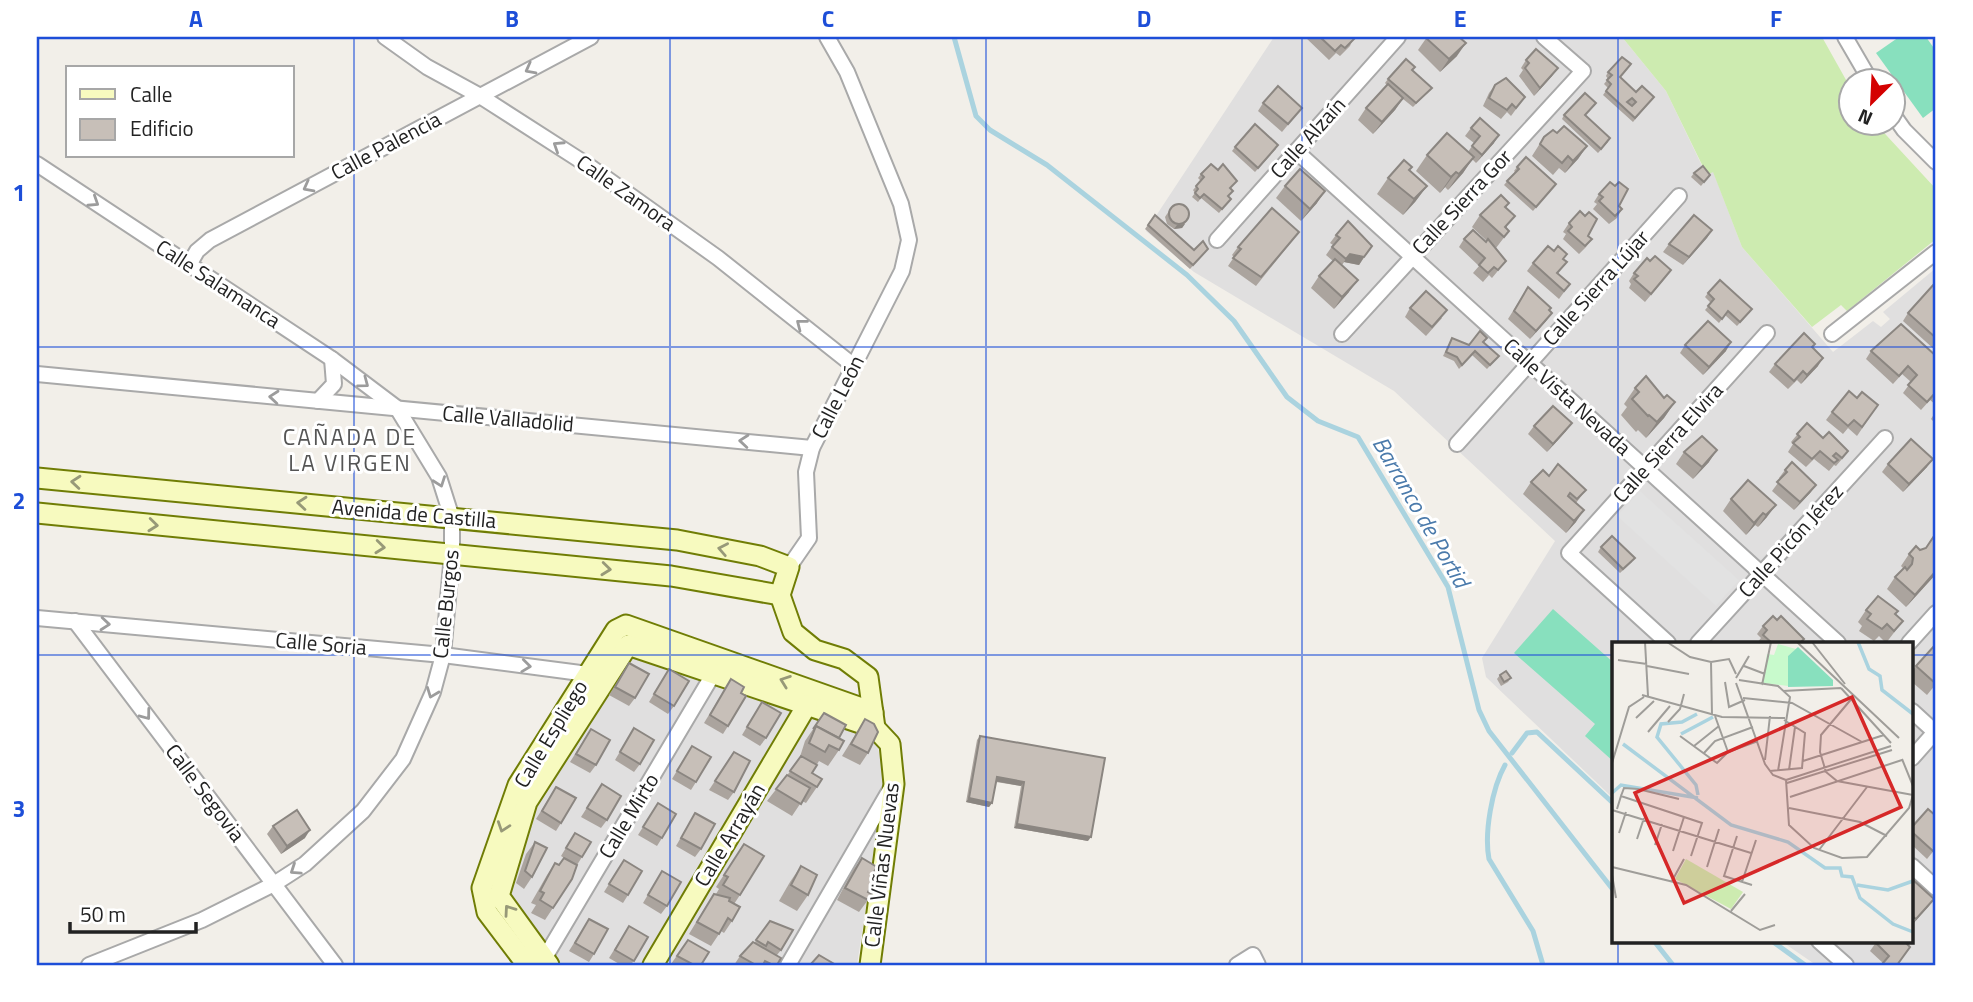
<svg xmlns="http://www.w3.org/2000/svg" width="1973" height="1002" font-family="'Titillium Web',sans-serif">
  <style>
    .residential { fill: #e0dfdf }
    .grass { fill: #cdebb0 }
    .pitch { fill: #88e0be }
    .parking { fill: #e2e2e2 }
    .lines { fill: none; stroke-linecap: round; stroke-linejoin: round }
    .stream { stroke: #aad3df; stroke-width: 5 }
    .street-casing { stroke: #a9a9a9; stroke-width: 18 }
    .secondary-casing { stroke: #707d05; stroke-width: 23 }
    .street { stroke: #fff; stroke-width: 14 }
    .secondary { stroke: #f7fabf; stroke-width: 19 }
    .wall { fill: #aba49e }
    .shaded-wall { fill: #8b8681 }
    .building { fill: #c7bfb8; stroke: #8b8681; stroke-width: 2; fill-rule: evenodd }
    .oneway { stroke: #9c9c9c }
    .oneway2 { stroke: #979978 }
    .grid { fill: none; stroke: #1d4ed8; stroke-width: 2; stroke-opacity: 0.55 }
    .labels { text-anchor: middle; stroke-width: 6; stroke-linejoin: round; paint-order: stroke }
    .street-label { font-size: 21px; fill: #222; stroke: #fff }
    .neighbourhood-label { font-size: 23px; letter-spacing: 2px; fill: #555; stroke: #fff }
    .water-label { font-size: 23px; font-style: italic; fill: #4a7aab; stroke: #fff }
    .inset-river { fill: none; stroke: #aad3df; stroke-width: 3.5 }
    .inset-road { fill: none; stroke: #9f9d99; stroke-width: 2 }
    .view { fill: #d62828; fill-opacity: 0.15; stroke: #d62828; stroke-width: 3.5 }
    .inset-edge { fill: none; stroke: #222; stroke-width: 3.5 }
    .neatline { fill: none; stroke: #1d4ed8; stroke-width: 2.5 }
    .grid-label { font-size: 23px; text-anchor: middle; font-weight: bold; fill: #1d4ed8 }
  </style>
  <rect width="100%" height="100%" fill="#f2efe9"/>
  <!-- residential -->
  <g class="residential">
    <path d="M1274 37H1622L1666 91 1706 174 1713 171 1742 247 1833 352 1873 321 1881 327 1890 319 1883 312 1936 268V965H1816L1781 941H1912V643H1614V799L1486 677 1482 658 1555 541 1394 391 1194 272 1146 231Z"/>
    <path d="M631 651 876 738 885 782 857 965H561L509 899 535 798Z"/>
  </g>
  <!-- grass -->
  <path class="grass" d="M1622 37H1822L1850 87V122L1875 123 1936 189V239L1847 311 1841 305 1812 327 1742 247 1713 172 1707 175 1666 91Z"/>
  <!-- pitch -->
  <g class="pitch">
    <path d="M1899 37H1926L1936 51V108L1923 118 1876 53Z"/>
    <path d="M1553 609 1614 663V762L1585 736 1595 724 1514 653Z"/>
  </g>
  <!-- parking -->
  <path class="parking" d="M1640 491 1739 580 1716 606 1617 516Z"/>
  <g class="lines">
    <!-- stream -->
    <g class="stream">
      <path d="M954 37 976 116 990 130 1047 165 1187 275 1234 321 1287 397 1318 421 1358 437 1448 587 1479 710 1489 731 1614 891"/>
      <path d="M1512 753 1527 733 1537 732 1614 804"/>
      <path d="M1505 765C1492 788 1484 833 1489 859L1533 931 1543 965"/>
      <path d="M1654 941 1673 965"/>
      <path d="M1772 941 1805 965"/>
    </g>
    <!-- street casing -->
    <g class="street-casing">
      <g id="street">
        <path d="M385 37 427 67 480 96 589 166 718 258 854 366"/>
        <path d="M1845 37 1870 80"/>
        <path d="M1892 113 1904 130 1936 162"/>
        <path d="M1296 151 1838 643"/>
        <path d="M37 164 332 359 397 408 439 477 452 518V554L443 655 433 692 403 759 363 811 305 864 274 884 202 920 89 965"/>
        <path d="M1217 240 1398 37"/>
        <path d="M189 265 197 251 210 240 591 37"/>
        <path d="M1342 334 1583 71 1544 37"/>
        <path d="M1832 334 1936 252"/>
        <path d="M37 374 812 448"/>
        <path d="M318 401 334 384 332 359"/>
        <path d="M1457 444 1679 196"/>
        <path d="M789 567 809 538 806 472 812 448 902 271 909 240 901 204 847 72 827 37"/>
        <path d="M37 618 443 655 588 674 595 677"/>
        <path d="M75 621 335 965"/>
        <path d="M1668 643 1569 553 1767 333"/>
        <path d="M1698 643 1885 438"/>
        <path d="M1909 643 1936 613"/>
        <path d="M1912 711 1936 733"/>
        <path d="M1912 758 1935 732"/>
        <path d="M1912 866 1936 888"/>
        <path d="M1819 941 1846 965"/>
        <path d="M537 965 544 959 718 666"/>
        <path d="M788 965 891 788"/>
        <path d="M1237 965 1253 955 1258 965"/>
      </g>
    </g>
    <!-- secondary casing -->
    <g class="secondary-casing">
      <g id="secondary">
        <path d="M37 478 677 540 760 556 789 567 780 595 793 632 815 650 844 659 868 677 875 728"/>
        <path d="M37 513 671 576 780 595"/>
        <path d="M527 965 487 912 482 888 518 785 616 630 626 625 873 712"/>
        <path d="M549 965 499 896 527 802 628 645 875 728 890 744 894 784 870 965"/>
        <path d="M653 965 807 705"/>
      </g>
    </g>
    <!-- street -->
    <use href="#street" class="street"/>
    <!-- secondary -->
    <use href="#secondary" class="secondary"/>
  </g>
  <!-- wall -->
  <g class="wall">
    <path d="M1305 37H1354L1350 46 1340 56 1336 53 1329 60Z"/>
    <path d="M1427 37 1457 56 1440 72 1418 50Z"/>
    <path d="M1526 60 1552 76 1534 96 1519 76 1523 70 1521 68Z"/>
    <path d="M1628 68 1620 77 1636 92 1654 97 1633 122 1603 95 1608 88 1604 84 1608 79 1606 76 1608 72Z"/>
    <path d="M1388 79 1432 88 1413 107 1403 99 1395 110 1373 134 1358 120 1366 108 1387 85 1385 83Z"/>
    <path d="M1495 85 1525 97 1511 116 1507 112 1501 119 1483 106 1489 93Z"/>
    <path d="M1263 103 1302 108 1282 132 1258 111Z"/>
    <path d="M1593 107 1585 115 1608 142 1598 153 1562 119 1564 115Z"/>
    <path d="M1471 128 1494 143 1476 163 1472 159 1463 173 1448 190 1445 187 1440 193 1416 171 1427 155 1468 152 1474 143 1465 136Z"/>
    <path d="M1557 133 1587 146 1578 159 1565 173 1559 168 1553 175 1532 156 1544 137Z"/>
    <path d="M1235 147 1276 149 1255 172 1232 151Z"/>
    <path d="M1517 167 1556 184 1533 211 1504 185 1515 172 1514 171Z"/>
    <path d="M1409 170 1427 186 1415 202 1403 215 1377 194 1388 178Z"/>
    <path d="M1694 173 1710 175 1701 186 1691 177Z"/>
    <path d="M1201 174 1230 188 1228 196 1231 199 1219 213 1201 198 1198 202 1192 197 1195 193 1193 190 1201 181 1198 178Z"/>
    <path d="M1285 186 1317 203 1301 221 1276 198Z"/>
    <path d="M1599 194 1622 209 1617 218 1609 224 1593 209 1597 204 1594 202Z"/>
    <path d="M1509 203 1506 208 1507 228 1509 231 1496 248 1506 261 1492 278 1489 275 1483 282 1473 273 1479 266 1459 247 1464 239 1486 242 1487 241 1472 227 1480 215Z"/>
    <path d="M1173 205 1189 217 1182 228 1174 229 1167 224 1165 217Z"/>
    <path d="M1155 215 1194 250 1208 249 1190 269 1145 229Z"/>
    <path d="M1585 216 1588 236 1592 239 1586 247 1579 254 1563 239 1566 234 1563 232 1569 223Z"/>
    <path d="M1712 230 1683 265 1663 252 1669 244Z"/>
    <path d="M1336 235 1372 246 1359 265 1344 262 1342 265 1349 292 1334 309 1311 288 1319 276 1333 261 1326 255 1333 245 1330 243Z"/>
    <path d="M1293 240 1256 286 1228 266 1234 257 1232 255 1238 247Z"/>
    <path d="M1563 259 1558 274 1570 284 1559 299 1527 271 1533 263Z"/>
    <path d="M1634 273 1665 278 1645 302 1629 288 1631 284 1629 281Z"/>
    <path d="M1936 284V351L1903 321 1908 313Z"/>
    <path d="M1528 287 1549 311 1546 321 1530 339 1508 319Z"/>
    <path d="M1708 293 1749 313 1737 326 1725 315 1719 323 1705 310 1711 303 1705 297Z"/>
    <path d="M1410 308 1442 318 1426 336 1405 317Z"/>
    <path d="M1452 338 1469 345 1484 342 1499 356 1487 369 1472 355 1459 369 1454 361 1443 356Z"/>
    <path d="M1815 344 1812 348 1818 366 1801 384 1797 380 1788 389 1769 372 1775 364Z"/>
    <path d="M1685 345 1726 351 1703 375 1680 353Z"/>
    <path d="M1871 351 1936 356V405L1930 400 1921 410 1903 393 1911 382 1902 374 1893 384 1866 359Z"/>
    <path d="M1635 388 1675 402 1664 418 1646 438 1638 430 1636 432 1621 415 1627 407 1624 404Z"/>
    <path d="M1857 398 1878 405 1857 436 1848 428 1843 434 1826 420 1832 412Z"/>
    <path d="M1936 411V424L1931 419Z"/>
    <path d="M1807 423 1842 459 1836 466 1834 465 1829 471 1814 459 1806 467 1788 452 1793 444 1791 442Z"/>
    <path d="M1534 426 1566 431 1547 452 1528 434Z"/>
    <path d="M1684 452 1709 462 1693 479 1676 464Z"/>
    <path d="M1888 464 1927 467 1903 492 1882 472Z"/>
    <path d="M1785 470 1816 485 1810 493 1794 510 1772 491 1781 479 1779 478Z"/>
    <path d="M1549 476 1586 490 1576 503V522L1566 533 1523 494 1531 482Z"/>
    <path d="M1748 480 1767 517 1758 527 1755 525 1746 535 1723 511 1731 499Z"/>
    <path d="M1936 532V574L1906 607 1887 589 1895 577 1903 568 1901 566 1909 554 1925 549Z"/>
    <path d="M1601 547 1632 562 1620 573 1598 552Z"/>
    <path d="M1866 610 1896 614 1903 621 1886 643 1879 636 1874 641 1859 631 1862 626 1858 622Z"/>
    <path d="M1763 626 1801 643H1757L1761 638 1757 634Z"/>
    <path d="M1936 647V684L1927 695 1912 682V672L1916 666Z"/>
    <path d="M629 663 635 698 629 706 609 695Z"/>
    <path d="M669 669 674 706 668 714 649 702Z"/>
    <path d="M1500 675 1511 678 1508 682 1501 686 1497 679Z"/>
    <path d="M731 679 741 693 728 726 723 734 704 723Z"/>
    <path d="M762 702 766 738 760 746 742 735Z"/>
    <path d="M824 713 839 738V750L828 766 819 761 812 773 817 787 806 803 802 801 792 816 767 801 799 760 805 741Z"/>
    <path d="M865 719 868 753 860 765 842 756Z"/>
    <path d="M634 728 640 764 634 772 615 760Z"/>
    <path d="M591 729 596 765 590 773 570 762Z"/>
    <path d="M980 736 1088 841 1014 828 1021 786 996 782 992 803 989 807 966 802 977 740Z"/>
    <path d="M692 746 696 782 691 790 672 779Z"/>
    <path d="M734 752V792L728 800 709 790Z"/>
    <path d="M602 784 607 820 601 828 581 817Z"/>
    <path d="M556 787 561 823 556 831 536 819Z"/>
    <path d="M658 803 662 838 657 846 638 835Z"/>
    <path d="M695 813 701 849 695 857 676 846Z"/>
    <path d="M273 826 305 838 281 854 267 834Z"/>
    <path d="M1912 827 1936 848 1927 859 1912 845Z"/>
    <path d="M575 833 582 857 577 865 572 879 545 920 531 913 536 905 531 903 547 875 555 863 559 865 564 858 561 856Z"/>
    <path d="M535 842 532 877 524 889 516 883 526 854Z"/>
    <path d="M744 844 740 895 734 904 732 921 724 933 721 931 711 946 689 934 706 906 714 894H716L719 889 716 887Z"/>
    <path d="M862 858 868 892V900L859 912 837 900 853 870Z"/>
    <path d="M624 860 628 895 623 903 604 892Z"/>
    <path d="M801 866 808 895 797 911 779 901 790 882Z"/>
    <path d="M662 871 667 906 661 914 643 903Z"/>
    <path d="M589 919 594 954 589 962 569 951Z"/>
    <path d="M770 921 781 950 777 955V965H734L740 956 755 942Z"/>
    <path d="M629 926 648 937 631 965H621L609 958Z"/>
    <path d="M688 940 701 965H674L671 964Z"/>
    <path d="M1877 941 1897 965H1881L1883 963 1870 951Z"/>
  </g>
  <!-- shaded-wall -->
  <g class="shaded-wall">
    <path d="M1466 43 1457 56 1440 72 1449 59Z"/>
    <path d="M1558 68 1552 76 1534 96 1540 88Z"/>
    <path d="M1403 98 1395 110 1373 134 1382 122Z"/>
    <path d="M1499 135 1494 143 1476 163 1482 155Z"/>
    <path d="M1587 146 1578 159 1565 173 1573 161Z"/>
    <path d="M1474 157 1463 173 1448 190 1459 174Z"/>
    <path d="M1456 172 1445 187 1440 193 1451 177Z"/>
    <path d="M1427 186 1415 202 1403 215 1414 199Z"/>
    <path d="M1325 191 1317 203 1301 221 1310 209Z"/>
    <path d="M1185 224 1182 228 1174 229 1177 225Z"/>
    <path d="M1712 230 1707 238 1683 265 1689 257Z"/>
    <path d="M1350 254 1364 257 1359 265 1344 262 1340 267Z"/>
    <path d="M1358 280 1349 292 1334 309 1342 297Z"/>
    <path d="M1552 313 1546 321 1530 339 1536 331Z"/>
    <path d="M1731 342 1726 351 1703 375 1709 367Z"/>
    <path d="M1823 358 1818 366 1801 384 1807 375Z"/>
    <path d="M1675 402 1664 418 1646 438 1657 422Z"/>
    <path d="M1572 423 1566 431 1547 452 1553 444Z"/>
    <path d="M1717 450 1709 462 1693 479 1702 467Z"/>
    <path d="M1933 459 1927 467 1903 492 1909 484Z"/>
    <path d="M1816 485 1810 493 1794 510 1800 502Z"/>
    <path d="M1776 505 1767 517 1758 527 1766 515Z"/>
    <path d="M1584 510 1576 522 1566 533 1574 521Z"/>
    <path d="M1763 513 1755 525 1746 535 1754 523Z"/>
    <path d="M1936 571V574L1906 607 1915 595Z"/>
    <path d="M997 777 1024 782 1021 786 994 781Z"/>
    <path d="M969 798 992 803 989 807 966 802Z"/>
    <path d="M1017 824 1091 837 1088 841 1014 828Z"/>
    <path d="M310 830 305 838 281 854 287 846Z"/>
    <path d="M1934 899 1928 907 1912 925 1916 919Z"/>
  </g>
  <!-- building -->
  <g class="building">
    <path d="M1320 37H1354L1355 38 1345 48 1341 45 1335 51Z"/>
    <path d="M1427 37H1459L1466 43 1449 59 1426 38Z"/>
    <path d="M1536 49 1558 68 1540 88 1525 68 1529 63 1526 60Z"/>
    <path d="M1622 57 1631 64 1620 77 1636 92 1642 86 1654 97 1635 118 1606 91 1611 84 1607 80 1612 75 1608 72ZM1632 98 1636 102 1632 106 1627 102Z"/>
    <path d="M1406 59 1415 67 1412 70 1432 88 1416 103 1388 79Z"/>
    <path d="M1506 78 1525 97 1516 108 1512 104 1507 110 1489 98 1495 85Z"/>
    <path d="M1388 84 1403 98 1382 122 1366 108Z"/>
    <path d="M1278 86 1302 108 1288 124 1263 103Z"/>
    <path d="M1585 93 1596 103 1585 115 1610 138 1601 149 1564 115Z"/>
    <path d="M1480 118 1499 135 1482 155 1472 146 1480 136 1471 128Z"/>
    <path d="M1255 124 1278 145 1258 168 1235 147Z"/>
    <path d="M1564 126 1587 146 1573 161 1568 156 1562 163 1540 144 1544 137 1553 130 1557 133Z"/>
    <path d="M1447 133 1474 157 1459 174 1456 172 1451 177 1427 155Z"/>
    <path d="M1526 157 1556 184 1536 207 1507 181 1519 169 1517 167Z"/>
    <path d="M1404 160 1412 167 1409 170 1427 186 1414 199 1388 178Z"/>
    <path d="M1211 164 1218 170 1223 164 1237 181 1230 188 1233 191 1228 196 1231 199 1222 209 1204 194 1200 198 1195 193 1198 189 1196 186 1204 177 1201 174Z"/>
    <path d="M1703 166 1710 175 1704 182 1694 173Z"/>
    <path d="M1300 169 1325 191 1310 209 1285 186Z"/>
    <path d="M1610 182 1615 186 1619 182 1628 189 1619 206 1622 209 1615 216 1599 201 1603 197 1599 194Z"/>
    <path d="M1501 195 1509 203 1505 207 1515 216 1505 227 1509 231 1504 237 1480 215Z"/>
    <circle cx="1179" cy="214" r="10"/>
    <path d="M1272 208 1299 232 1261 277 1233 258 1241 249 1238 247Z"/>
    <path d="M1580 211 1585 216 1589 212 1597 219 1588 236 1592 239 1585 246 1568 231 1572 227 1569 223Z"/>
    <path d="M1155 215 1194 250 1203 241 1208 249 1193 265 1148 225Z"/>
    <path d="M1694 215 1712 230 1689 257 1669 244Z"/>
    <path d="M1348 221 1372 246 1364 257 1350 254 1346 259 1332 247 1340 238 1336 235Z"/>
    <path d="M1473 230 1486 242 1488 239 1506 261 1498 270 1494 267 1488 273 1479 265 1485 258 1464 239Z"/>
    <path d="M1548 246 1554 251 1558 246 1567 254 1563 259 1567 262 1557 273 1570 284 1564 291 1533 263Z"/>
    <path d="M1655 256 1671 270 1651 294 1634 279 1638 276 1634 273 1647 258 1650 261Z"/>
    <path d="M1335 259 1358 280 1342 297 1319 276Z"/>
    <path d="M1720 280 1752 309 1740 322 1728 311 1722 319 1708 306 1714 299 1708 293Z"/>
    <path d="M1935 283 1936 284V338L1908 313Z"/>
    <path d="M1528 287 1551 308 1549 310 1552 313 1536 331 1514 311Z"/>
    <path d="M1426 291 1447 310 1432 327 1410 308Z"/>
    <path d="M1708 321 1731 342 1709 367 1685 345Z"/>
    <path d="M1901 324 1936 356V392L1927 402 1908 385 1917 375 1908 366 1899 376 1871 351Z"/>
    <path d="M1480 331 1487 338 1483 342 1499 356 1490 365 1475 351 1462 365 1457 357 1446 352 1452 338 1469 345Z"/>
    <path d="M1804 333 1815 344 1812 347 1823 358 1807 375 1803 371 1794 381 1775 364Z"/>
    <path d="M1646 376 1664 398 1667 395 1675 402 1657 422 1649 415 1648 416 1632 399 1639 392 1635 388Z"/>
    <path d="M1849 391 1857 398 1862 392 1878 405 1862 427 1854 420 1848 426 1832 412Z"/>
    <path d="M1553 406 1572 423 1553 444 1534 426Z"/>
    <path d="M1807 423 1823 438 1829 432 1848 451 1842 458 1836 453 1833 456 1838 460 1834 463 1820 451 1812 459 1793 443 1800 437 1797 434Z"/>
    <path d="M1702 436 1717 450 1702 467 1684 452Z"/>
    <path d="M1911 439 1933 459 1909 484 1888 464Z"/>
    <path d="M1792 462 1816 485 1800 502 1777 482 1787 472 1785 470Z"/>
    <path d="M1558 464 1586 490 1577 499 1570 493 1568 496 1584 510 1574 521 1531 482 1543 470 1549 476Z"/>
    <path d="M1748 480 1776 505 1766 515 1763 513 1754 523 1731 499Z"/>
    <path d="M1936 533V571L1915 595 1895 577 1905 567 1907 570 1912 564 1913 558 1909 554 1916 546 1920 550 1926 548Z"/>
    <path d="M1612 536 1635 558 1623 569 1601 547Z"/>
    <path d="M1878 596 1898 611 1895 614 1903 621 1894 631 1887 624 1882 629 1867 619 1871 614 1866 610Z"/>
    <path d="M1773 616 1777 620 1781 616 1804 639 1800 643H1772L1763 635 1767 630 1763 626Z"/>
    <path d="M1935 645 1936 647V682L1935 683 1916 666Z"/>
    <path d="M629 663 649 674 635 698 615 687Z"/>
    <path d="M669 669 689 681 674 706 654 694Z"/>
    <path d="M1506 671 1511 678 1504 682 1500 675Z"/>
    <path d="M731 679 744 687 741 693 746 696 728 726 710 715Z"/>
    <path d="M762 702 781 713 766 738 747 727Z"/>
    <path d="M824 713 846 725 839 738 816 726 813 729Z"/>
    <path d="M865 719 874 724 878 732 868 753 851 744Z"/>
    <path d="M816 726 844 741 839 750 829 745 825 752 809 743Z"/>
    <path d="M634 728 654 740 640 764 620 752Z"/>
    <path d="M591 729 610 740 596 765 576 754Z"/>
    <path d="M980 736 1105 758 1091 837 1017 824 1024 782 997 777 992 803 969 798Z"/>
    <path d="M692 746 711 757 696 782 677 771Z"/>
    <path d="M734 752 750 761 734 792 715 781Z"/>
    <path d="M801 756 817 765 812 773 822 779 817 787 790 771Z"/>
    <path d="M787 775 810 788 801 804 776 789Z"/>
    <path d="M602 784 621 796 607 820 587 808Z"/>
    <path d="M556 787 576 798 561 823 542 811Z"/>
    <path d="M658 803 676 814 662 838 643 827Z"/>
    <path d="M1928 809 1936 816V847L1933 851 1912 832V827Z"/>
    <path d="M297 810 310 830 287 846 273 826Z"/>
    <path d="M695 813 715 824 701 849 681 838Z"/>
    <path d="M575 833 591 842 582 857 566 848Z"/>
    <path d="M535 842 547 848 532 877 525 871Z"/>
    <path d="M744 844 764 856 740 895 723 885 728 877 724 875Z"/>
    <path d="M564 858 577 865 572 879 553 908 540 900 544 893 540 891 555 863 559 865Z"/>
    <path d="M862 858 877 867 872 875 876 877 868 892 872 894 868 900 845 888Z"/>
    <path d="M624 860 642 871 628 895 609 884Z"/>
    <path d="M801 866 817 875 808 895 791 885Z"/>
    <path d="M662 871 681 882 667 906 648 895Z"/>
    <path d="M1912 879 1934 899 1916 919 1912 916Z"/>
    <path d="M714 894 730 898 729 901 740 907 732 921 728 918 719 934 697 922Z"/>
    <path d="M589 919 608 929 594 954 575 943Z"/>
    <path d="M770 921 793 930 781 950 768 942 766 946 756 940Z"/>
    <path d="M629 926 648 937 634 961 615 950Z"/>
    <path d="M688 940 709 952 701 965H694L677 956Z"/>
    <path d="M1877 941H1904L1910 947 1897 965H1885L1883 963 1889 956 1876 943Z"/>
    <path d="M753 942 781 958 777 965H773L765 961 763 965H756L740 956Z"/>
    <path d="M819 955 836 965H810Z"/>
  </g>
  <!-- one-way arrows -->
  <defs><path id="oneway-chevron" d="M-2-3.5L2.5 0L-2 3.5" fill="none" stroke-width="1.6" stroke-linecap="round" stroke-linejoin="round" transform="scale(1.75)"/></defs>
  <g class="oneway">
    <use href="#oneway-chevron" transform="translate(530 69) rotate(152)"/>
    <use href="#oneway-chevron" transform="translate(558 146) rotate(-147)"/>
    <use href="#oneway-chevron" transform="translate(308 187) rotate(152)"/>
    <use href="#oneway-chevron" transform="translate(94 202) rotate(33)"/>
    <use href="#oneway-chevron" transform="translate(801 324) rotate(-142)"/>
    <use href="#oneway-chevron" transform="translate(364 383) rotate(37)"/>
    <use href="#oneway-chevron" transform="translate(274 397) rotate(-175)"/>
    <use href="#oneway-chevron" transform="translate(744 441) rotate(-175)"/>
    <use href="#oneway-chevron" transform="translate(440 482) rotate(70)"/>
    <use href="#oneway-chevron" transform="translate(105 624) rotate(5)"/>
    <use href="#oneway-chevron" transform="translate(526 666) rotate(7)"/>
    <use href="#oneway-chevron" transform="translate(432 693) rotate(111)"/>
    <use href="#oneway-chevron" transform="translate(146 715) rotate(53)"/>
    <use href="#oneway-chevron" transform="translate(295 870) rotate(146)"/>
  </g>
  <g class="oneway2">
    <use href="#oneway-chevron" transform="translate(76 482) rotate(-175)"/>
    <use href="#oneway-chevron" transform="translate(302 503) rotate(-175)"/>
    <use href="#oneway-chevron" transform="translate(153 525) rotate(6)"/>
    <use href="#oneway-chevron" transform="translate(380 547) rotate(6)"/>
    <use href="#oneway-chevron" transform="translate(723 549) rotate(-169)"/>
    <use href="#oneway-chevron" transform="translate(606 569) rotate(6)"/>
    <use href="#oneway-chevron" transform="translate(785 681) rotate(-160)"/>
    <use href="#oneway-chevron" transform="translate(503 827) rotate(109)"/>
    <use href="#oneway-chevron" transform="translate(509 910) rotate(-125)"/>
  </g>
  <!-- grid -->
  <path class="grid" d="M354 37V965M670 37V965M986 37V965M1302 37V965M1618 37V643M37 347H1936M37 655H1614M1912 655H1936M1618 941V965"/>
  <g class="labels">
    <!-- street labels -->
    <g class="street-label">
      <text transform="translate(1308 138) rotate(-48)" y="7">Calle Alzaín</text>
      <text transform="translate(386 146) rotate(-28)" y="7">Calle Palencia</text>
      <text transform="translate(626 193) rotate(35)" y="7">Calle Zamora</text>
      <text transform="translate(1462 202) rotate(-47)" y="7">Calle Sierra Gor</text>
      <text transform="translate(218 284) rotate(33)" y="7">Calle Salamanca</text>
      <text transform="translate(1596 288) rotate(-48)" y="7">Calle Sierra Lújar</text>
      <text transform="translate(838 397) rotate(-63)" y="7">Calle León</text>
      <text transform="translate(1567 397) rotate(42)" y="7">Calle Vista Nevada</text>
      <text transform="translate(508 419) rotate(5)" y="7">Calle Valladolid</text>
      <text transform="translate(1668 443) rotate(-48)" y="7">Calle Sierra Elvira</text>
      <text transform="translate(414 514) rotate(5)" y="7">Avenida de Castilla</text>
      <text transform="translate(1791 541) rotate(-48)" y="7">Calle Picón Jérez</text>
      <text transform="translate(446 604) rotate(-84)" y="7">Calle Burgos</text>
      <text transform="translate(321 644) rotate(5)" y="7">Calle Soria</text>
      <text transform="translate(551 734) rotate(-59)" y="7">Calle Espliego</text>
      <text transform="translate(205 793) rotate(53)" y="7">Calle Segovia</text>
      <text transform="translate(629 816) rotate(-59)" y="7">Calle Mirto</text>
      <text transform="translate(730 835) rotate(-59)" y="7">Calle Arrayán</text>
      <text transform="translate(882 865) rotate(-83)" y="7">Calle Viñas Nuevas</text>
    </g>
    <!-- neighbourhood labels -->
    <g class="neighbourhood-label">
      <text x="350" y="445">CAÑADA DE<tspan x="350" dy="26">LA VIRGEN</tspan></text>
    </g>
    <!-- water labels -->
    <g class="water-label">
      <text transform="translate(1421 512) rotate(60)" y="8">Barranco de Portid</text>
    </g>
  </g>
  <!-- overview -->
  <g transform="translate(1612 642)">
    <rect width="301" height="301" fill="#f2efe9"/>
    <path d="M74 217 131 250 119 267 63 237Z" fill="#cdebb0"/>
    <path d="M166 2 184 7 176 14V44L151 41 155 12 162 13Z" fill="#c8facc"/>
    <path d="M186 5 221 38V44L176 45V14Z" fill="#88e0be"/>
    <path class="inset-river" d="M246 0 257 27 268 34 270 48 301 72M85 72 70 80 49 82 45 95 84 143 86 153M69 92 101 75M11 102 119 183 176 200 213 226H228L230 234 240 235 248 256 281 282 301 290M0 151 9 143 86 156M245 243 276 248 301 239"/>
    <path class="inset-road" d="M33 0 36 54M55 0 78 15 99 20 117 17 124 32M185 0 287 96M200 0 233 42M6 18 35 22M99 20 100 73M35 24 77 32M132 24 153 32M124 36 137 14M127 38 166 44 178 55 166 129M113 40 117 65 133 58M124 41 153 122 161 133 174 138 177 183 202 206 230 216 255 215 297 166 301 153M150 43 159 0M229 46 279 101M171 49 229 46M30 53 110 75 173 76M241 55 209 93 208 110 214 130 225 139 301 153M131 56 180 61 250 100M103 74 116 110M24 76 42 59M56 80 68 67 72 52M36 90 58 64M68 94 105 121 116 110 146 99M82 104 107 84M92 111 103 99 141 85M290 117 301 144M153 118 158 74M191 119 272 93M0 121 17 65 32 55M177 128 183 85M158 129 190 126 193 91 172 78M174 138 279 104M175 141 280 108M9 154 12 146 26 147 67 157M178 155 290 118M177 166 248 180 275 194M5 167 9 154 90 181 79 214M0 168 139 211M7 191 14 170M125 194 112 234 140 243M25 197 32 176M43 203 50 182M207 208 255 145M61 209 72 175M0 225 74 243 148 288 163 283M95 225 107 187M0 233 4 256M60 239 72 217M130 240 144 198M119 269 133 252"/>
    <path class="view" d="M240 55 289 165 72 261 23 151Z"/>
    <rect width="301" height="301" class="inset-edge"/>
  </g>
  <!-- border -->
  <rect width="1973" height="1002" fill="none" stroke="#ffffff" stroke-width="77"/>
  <!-- legend -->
  <rect x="66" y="66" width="228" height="91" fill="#ffffff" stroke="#a7a7a7" stroke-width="2"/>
  <rect x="80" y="89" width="35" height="10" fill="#f7fabf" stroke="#a7a7a7" stroke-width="2"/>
  <text x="130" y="102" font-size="21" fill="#222222">Calle</text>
  <rect x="80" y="119" width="35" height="21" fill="#c7bfb8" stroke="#a7a7a7" stroke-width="2"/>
  <text x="130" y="136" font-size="21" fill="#222222">Edificio</text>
  <!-- north arrow -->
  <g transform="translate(1872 102) rotate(204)"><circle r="33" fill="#ffffff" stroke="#a7a7a7" stroke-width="2"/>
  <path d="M0-5L12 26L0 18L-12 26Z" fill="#d40000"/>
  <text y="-10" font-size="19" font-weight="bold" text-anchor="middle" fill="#222222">N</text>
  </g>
  <!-- scale -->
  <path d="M70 922v10h126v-10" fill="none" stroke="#222222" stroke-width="3.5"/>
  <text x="80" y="922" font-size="21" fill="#222222" stroke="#ffffff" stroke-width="5" paint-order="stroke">50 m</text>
  <rect x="38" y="38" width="1896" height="926" class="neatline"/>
  <g class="grid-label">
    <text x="196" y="27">A</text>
    <text x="512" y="27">B</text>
    <text x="828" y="27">C</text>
    <text x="1144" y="27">D</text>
    <text x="1460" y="27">E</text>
    <text x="1776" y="27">F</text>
    <text x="19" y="201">1</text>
    <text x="19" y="509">2</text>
    <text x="19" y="817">3</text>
  </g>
</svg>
